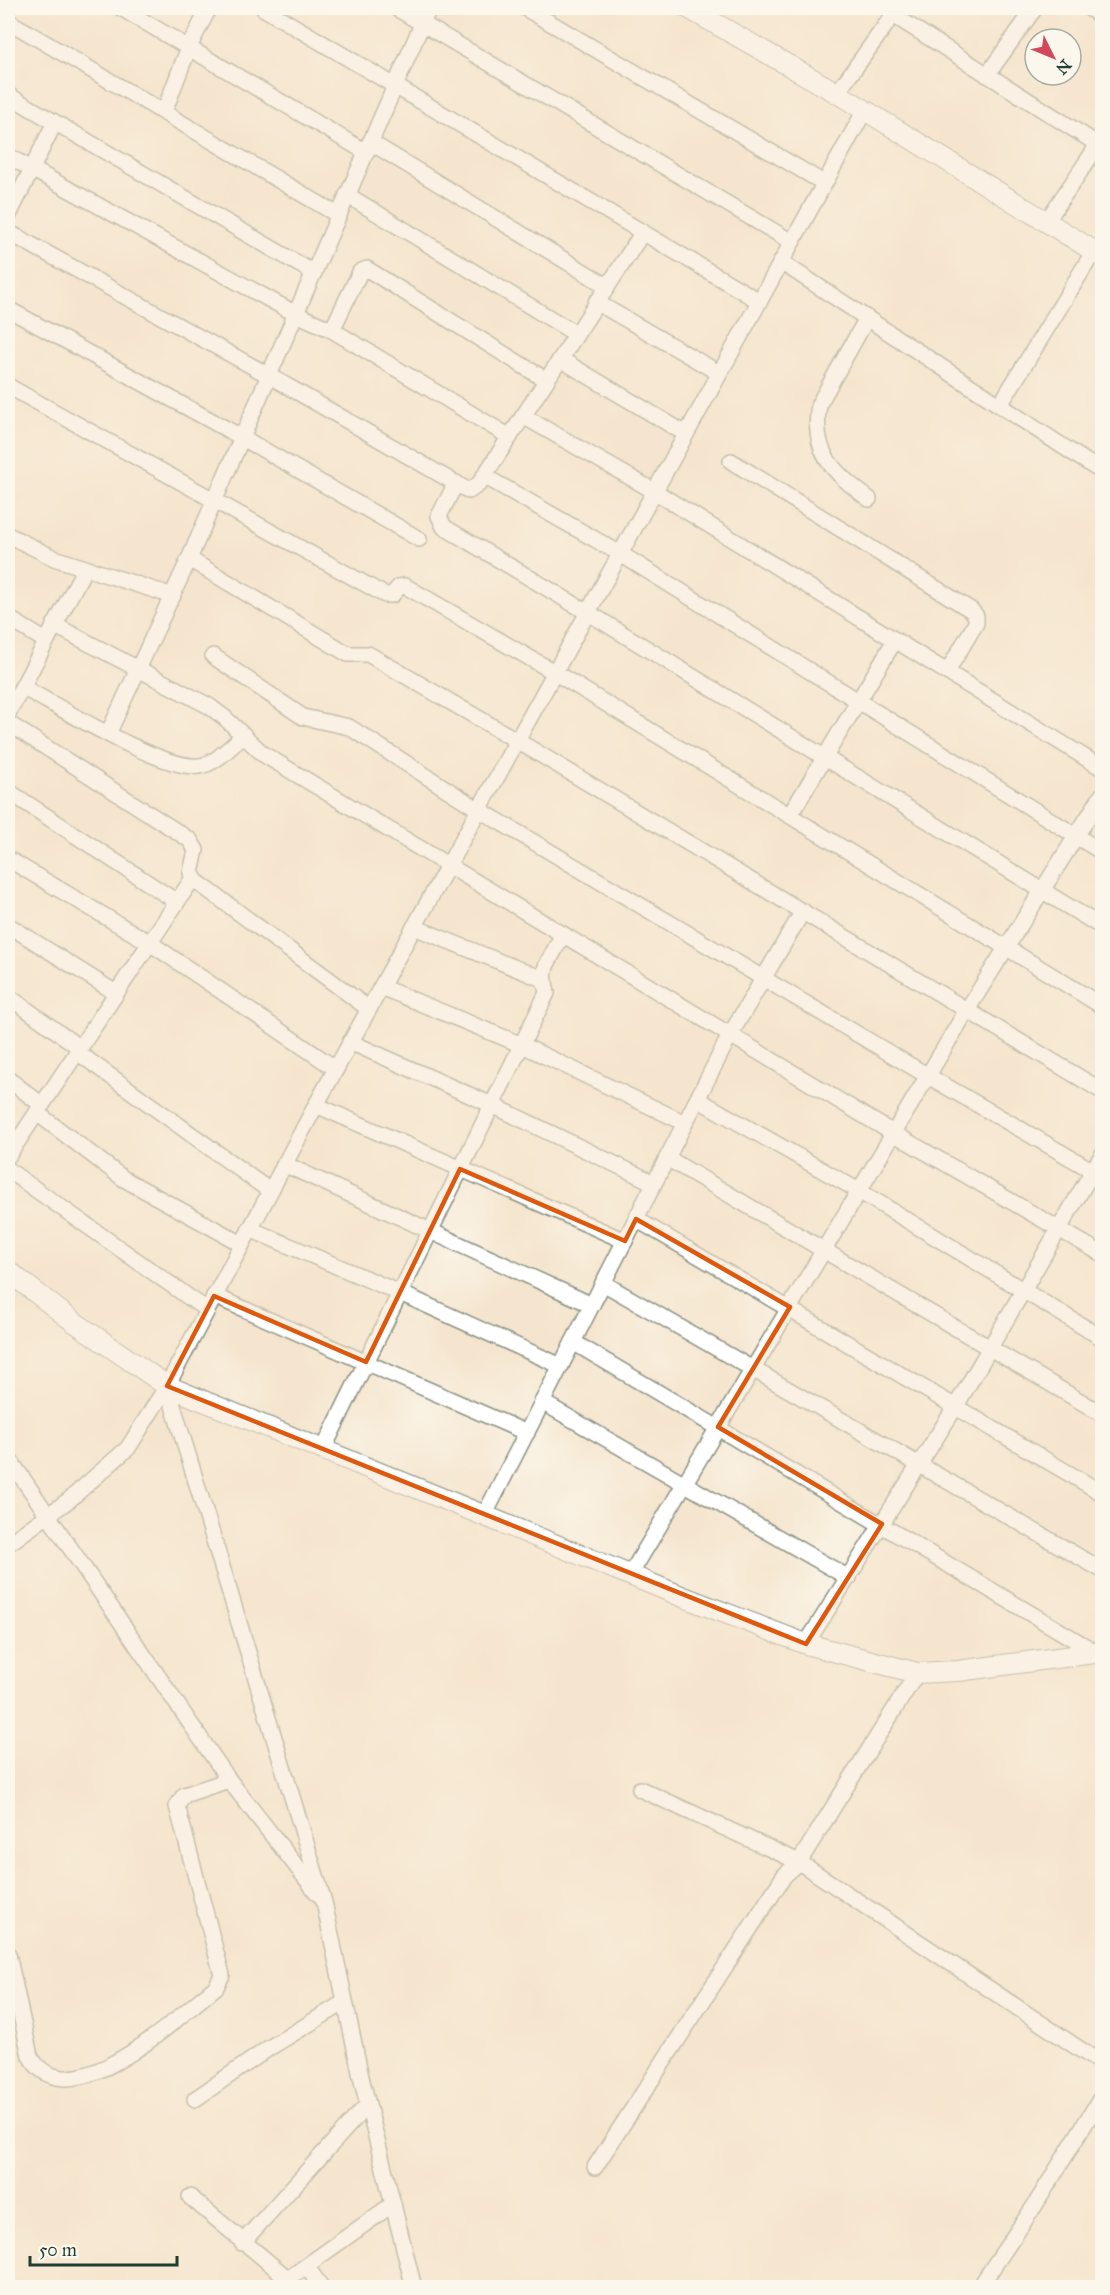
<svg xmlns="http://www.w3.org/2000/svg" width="1110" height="2295" font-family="'IM FELL Great Primer',serif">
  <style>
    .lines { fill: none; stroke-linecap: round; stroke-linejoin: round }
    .minor-casing { stroke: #8a9181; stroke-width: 18 }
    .tertiary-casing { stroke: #8a9181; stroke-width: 22 }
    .minor { stroke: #fff; stroke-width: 15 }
    .tertiary { stroke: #fff; stroke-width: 20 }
    .marked { fill: none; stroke: #de580e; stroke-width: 4.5; stroke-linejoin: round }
  </style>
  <rect width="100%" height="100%" fill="#fbf7ec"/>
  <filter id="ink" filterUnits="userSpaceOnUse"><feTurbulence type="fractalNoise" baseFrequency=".0167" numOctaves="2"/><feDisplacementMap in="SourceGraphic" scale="12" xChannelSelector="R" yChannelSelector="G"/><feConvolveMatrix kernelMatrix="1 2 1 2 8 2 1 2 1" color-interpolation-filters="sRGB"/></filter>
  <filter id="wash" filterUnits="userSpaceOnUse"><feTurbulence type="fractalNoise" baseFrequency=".008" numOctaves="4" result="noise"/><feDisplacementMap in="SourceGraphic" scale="24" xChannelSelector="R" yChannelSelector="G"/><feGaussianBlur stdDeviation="1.35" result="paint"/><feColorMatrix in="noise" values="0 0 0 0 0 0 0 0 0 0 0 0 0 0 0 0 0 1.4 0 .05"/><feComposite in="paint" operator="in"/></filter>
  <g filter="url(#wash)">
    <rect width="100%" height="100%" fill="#f5e5ce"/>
  </g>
  <g filter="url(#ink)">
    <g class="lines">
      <!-- minor casing -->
      <g class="minor-casing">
        <g id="minor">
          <path d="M121 8 366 152"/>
          <path d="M263 8 759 301"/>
          <path d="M396 8 792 242"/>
          <path d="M525 8 824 183"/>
          <path d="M1089 8 1102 17"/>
          <path d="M893 15 1102 147"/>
          <path d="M8 21 338 215"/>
          <path d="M987 75 1035 8"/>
          <path d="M837 93 898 8"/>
          <path d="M8 95 314 273"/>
          <path d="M164 112 189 47 209 8"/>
          <path d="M370 142 607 286"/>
          <path d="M8 156 296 314 332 330 510 437"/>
          <path d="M347 195 576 334"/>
          <path d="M8 217 54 124"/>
          <path d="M1046 222 1102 139"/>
          <path d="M8 232 268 375 469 491 479 484 643 232"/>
          <path d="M781 262 1102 472"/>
          <path d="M596 302 719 373"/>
          <path d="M8 309 241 437 419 539"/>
          <path d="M867 318 819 404C811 453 833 472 869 499"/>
          <path d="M332 330 360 272 367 269 546 380"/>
          <path d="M560 359 686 434"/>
          <path d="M8 386 385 595H392L399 587 405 586 554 672 1102 1006"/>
          <path d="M1000 405 1094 251"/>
          <path d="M523 416 654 491 1102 768"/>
          <path d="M731 461 971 610 976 616V623L947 672"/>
          <path d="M484 476 619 553 1102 852"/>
          <path d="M456 483 439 516 444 527 587 612 1102 927"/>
          <path d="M8 535 54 558 173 596"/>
          <path d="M189 559 348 654H368L516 740 1102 1091"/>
          <path d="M8 618 46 641"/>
          <path d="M54 625 209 706 225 718 263 754 893 1133 1102 1254"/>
          <path d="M213 656 303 717 349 727 478 809 928 1076 1102 1176"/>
          <path d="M22 687C58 706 161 770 199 766 215 765 232 745 244 735"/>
          <path d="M8 714 85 568"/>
          <path d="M8 723 190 840 196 850 191 873 196 881 369 1009"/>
          <path d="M108 734 189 559 429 8"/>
          <path d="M8 791 177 902"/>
          <path d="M790 815 895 640"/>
          <path d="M8 859 150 943 336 1069"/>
          <path d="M8 925 116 993"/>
          <path d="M414 927 545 980"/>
          <path d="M381 987 522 1045 685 1123"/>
          <path d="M8 996 80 1048"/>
          <path d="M350 1042 492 1105 654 1183"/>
          <path d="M77 1052 270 1191"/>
          <path d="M8 1079 42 1105"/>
          <path d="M697 1099 859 1191 1102 1338"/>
          <path d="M316 1105 625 1241"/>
          <path d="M37 1113 124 1179 242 1244"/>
          <path d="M8 1156 193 878"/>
          <path d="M667 1158 1102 1414"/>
          <path d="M284 1164 592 1305"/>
          <path d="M8 1170 207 1310"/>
          <path d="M636 1219 1102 1493"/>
          <path d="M250 1229 400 1293 561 1366"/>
          <path d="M603 1283 1102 1570"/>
          <path d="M214 1296 527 1433"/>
          <path d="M573 1342 1097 1653"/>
          <path d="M167 1386 324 1902 361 2077 414 2288"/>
          <path d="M542 1402 849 1578"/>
          <path d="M323 1450 547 993 544 977 546 966 563 934"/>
          <path d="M8 1457 229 1780 318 1894"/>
          <path d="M484 1516 730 1035 803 911"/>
          <path d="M8 1544 69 1500 128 1448 167 1386 316 1105 865 110"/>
          <path d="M630 1575 967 1010 1102 795"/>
          <path d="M806 1644 956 1406 1102 1155"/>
          <path d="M640 1789 799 1862 1102 2064"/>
          <path d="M8 1954 30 2056C69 2124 179 2015 216 1987L222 1975 177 1806 184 1795 229 1780"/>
          <path d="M195 2099 269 2048 345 2002"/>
          <path d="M595 2167 784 1876 799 1862 917 1673"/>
          <path d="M190 2197 286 2277 292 2276 393 2204"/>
          <path d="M242 2243 368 2104"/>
          <path d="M306 2266 322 2288"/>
          <path d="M979 2288 1035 2205 1102 2096"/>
        </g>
      </g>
      <!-- tertiary casing -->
      <g class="tertiary-casing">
        <g id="tertiary">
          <path d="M688 8 837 93 1102 256"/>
          <path d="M8 1271 70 1319 167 1386 681 1596 806 1644 917 1673 958 1671 1102 1652"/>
        </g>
      </g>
      <!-- minor -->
      <use href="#minor" class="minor"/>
      <!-- tertiary -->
      <use href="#tertiary" class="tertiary"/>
    </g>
  </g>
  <!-- marked area -->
  <path d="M0 0H1110V2295H0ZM460 1169 625 1241 636 1219 790 1307 718 1427 882 1524 806 1644 167 1386 214 1296 366 1362Z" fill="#f5e5ce" fill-opacity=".55" fill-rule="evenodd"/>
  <path class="marked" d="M460 1169 625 1241 636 1219 790 1307 718 1427 882 1524 806 1644 167 1386 214 1296 366 1362Z"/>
  <!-- margin -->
  <rect width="1110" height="2295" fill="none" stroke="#fbf7ec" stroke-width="30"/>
  <!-- north arrow -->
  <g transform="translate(1053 57) rotate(133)"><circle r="28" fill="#fbf7ec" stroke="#a3ada2" stroke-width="1.5"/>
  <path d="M0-4.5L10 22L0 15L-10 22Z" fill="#d1495b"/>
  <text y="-9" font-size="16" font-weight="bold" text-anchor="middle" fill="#1f3d34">N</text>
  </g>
  <!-- scale -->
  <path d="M30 2256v9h147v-9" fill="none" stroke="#1f3d34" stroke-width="3"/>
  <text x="39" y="2256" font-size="18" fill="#1f3d34" stroke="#fbf7ec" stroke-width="4.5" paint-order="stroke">50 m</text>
</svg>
